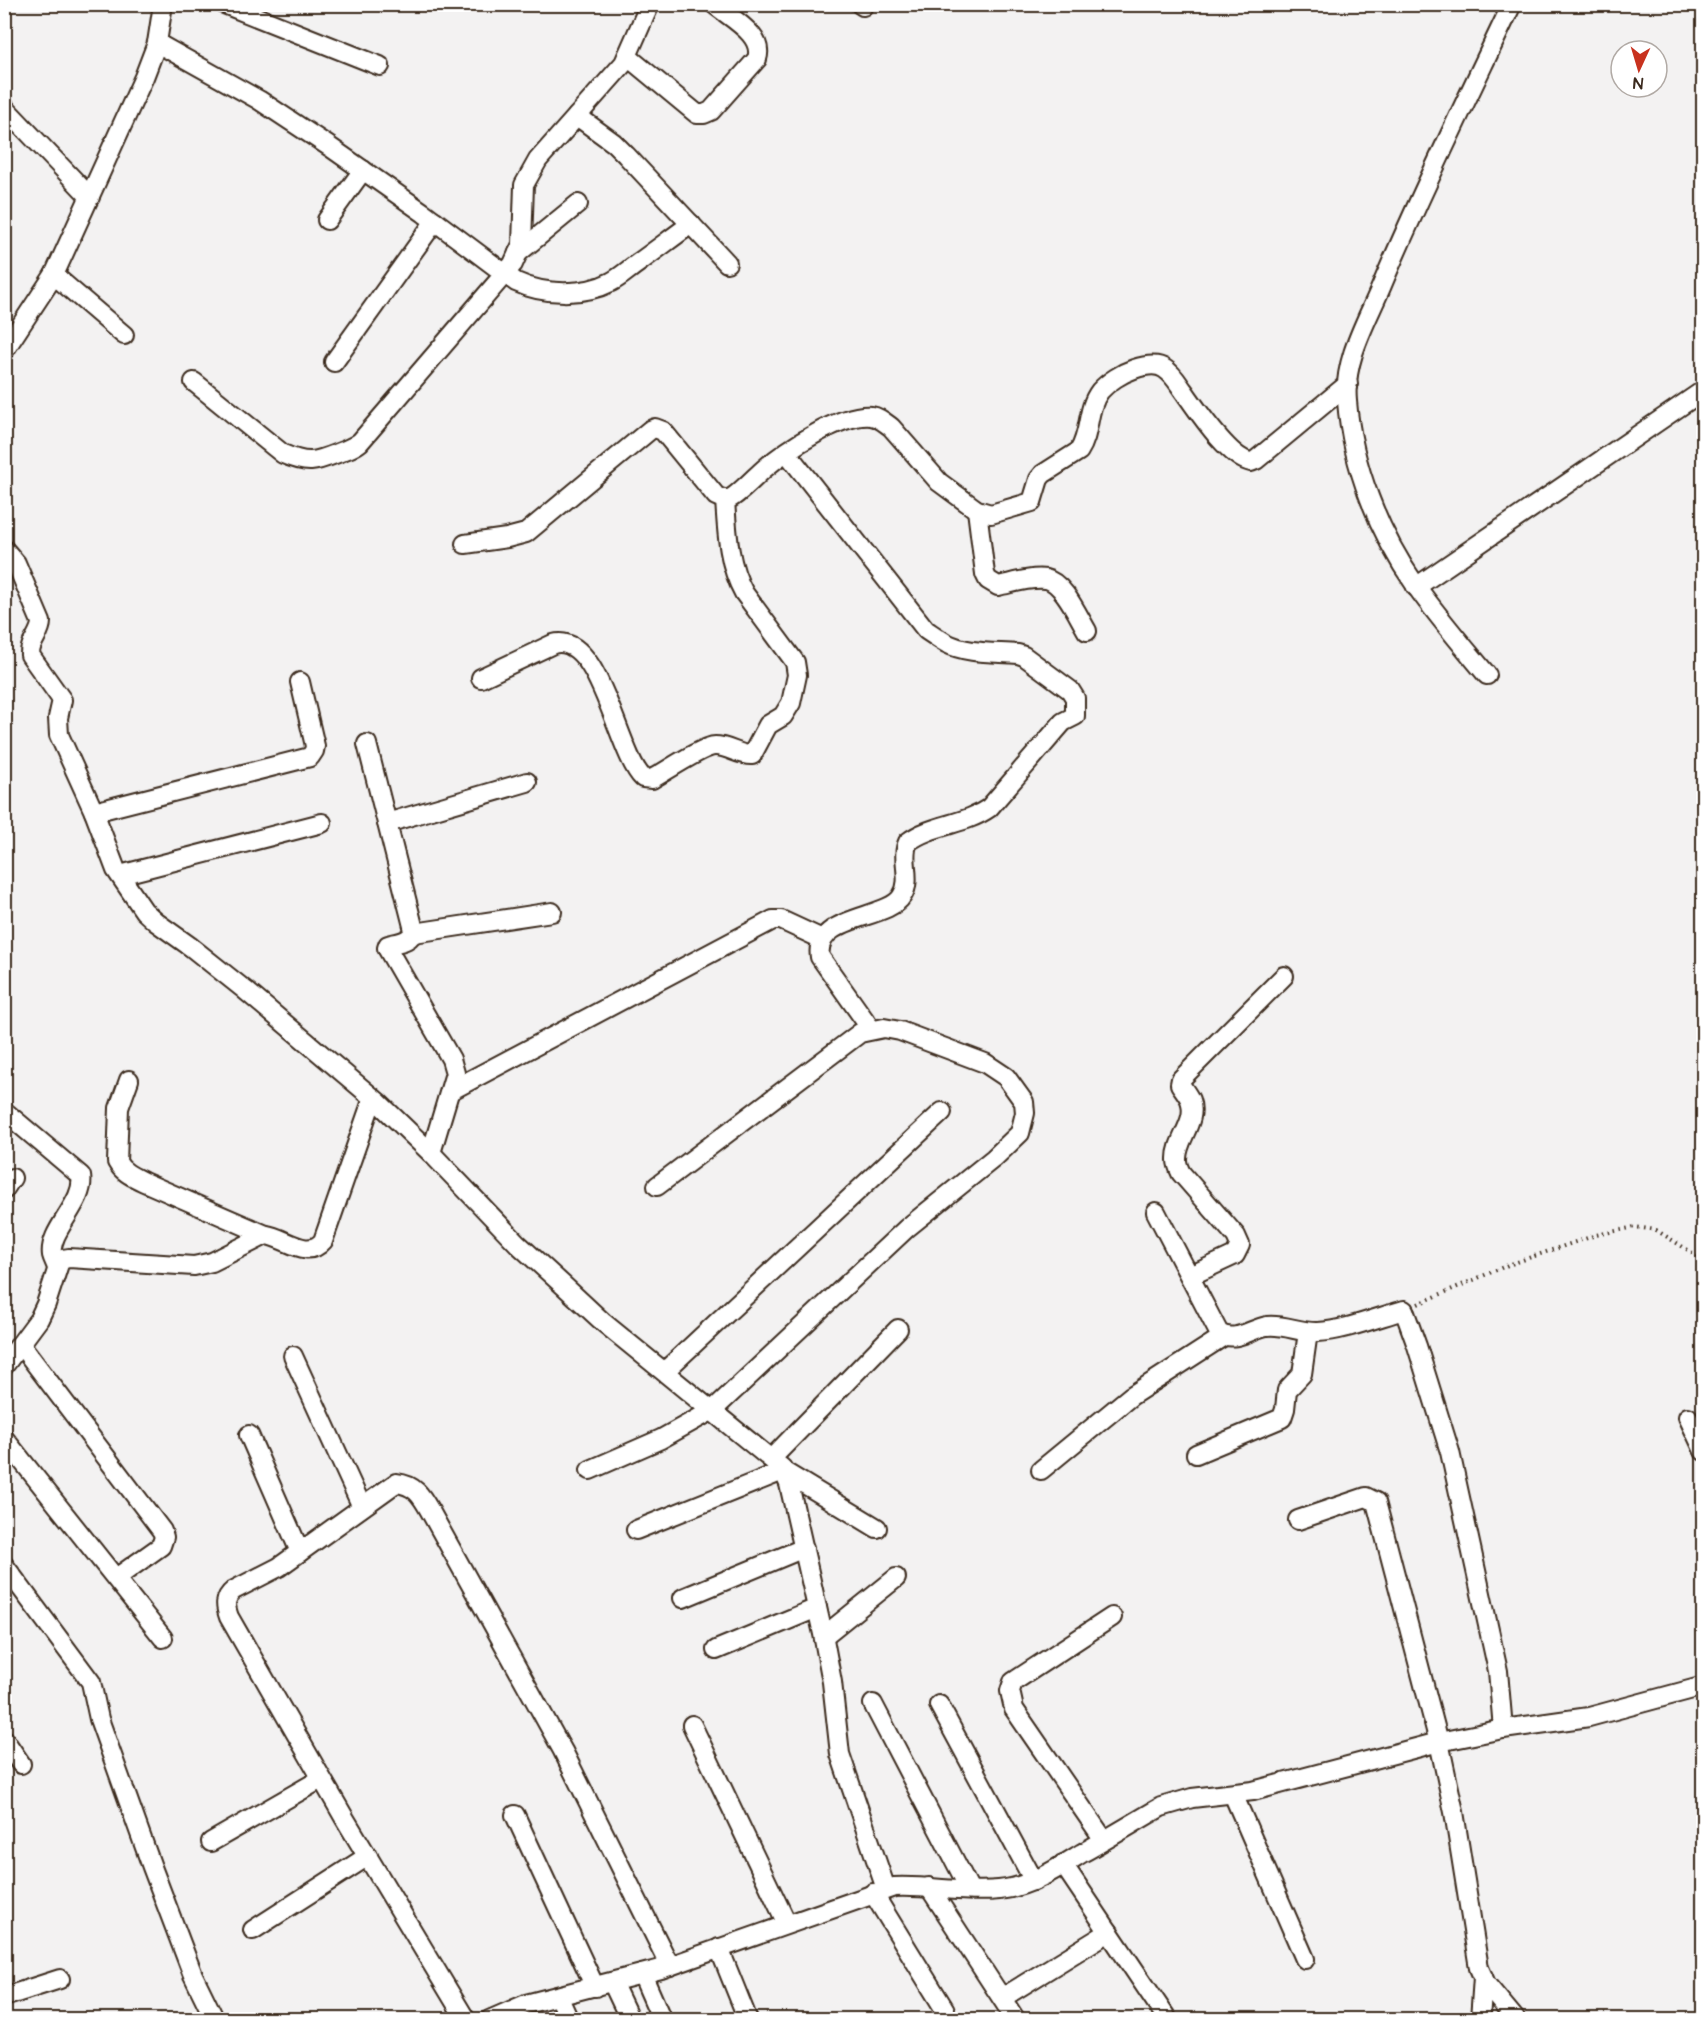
<svg xmlns="http://www.w3.org/2000/svg" width="1708" height="2024" font-family="'Architects Daughter',sans-serif">
  <style>
    .lines { fill: none; stroke-linecap: round; stroke-linejoin: round }
    .street-casing { stroke: #3b2a1e; stroke-width: 22 }
    .path { stroke: #3b2a1e; stroke-width: 4; stroke-dasharray: 1.5 4.5; stroke-linecap: butt }
    .street { stroke: #fff; stroke-width: 18 }
  </style>
  <rect width="100%" height="100%" fill="#f3f2f2"/>
  <filter id="ink" filterUnits="userSpaceOnUse"><feTurbulence type="fractalNoise" baseFrequency=".0167" numOctaves="2"/><feDisplacementMap in="SourceGraphic" scale="12" xChannelSelector="R" yChannelSelector="G"/><feConvolveMatrix kernelMatrix="1 2 1 2 8 2 1 2 1" color-interpolation-filters="sRGB"/></filter>
  <g filter="url(#ink)">
    <g class="lines">
      <!-- street casing -->
      <g class="street-casing">
        <g id="street">
          <path d="M224 4 380 66"/>
          <path d="M860 4 863 6"/>
          <path d="M157 43 259 100 330 147 424 213 516 282C544 295 584 296 611 282 621 277 629 269 638 263 656 250 673 237 691 224"/>
          <path d="M628 57 697 114H704L711 111 757 59C765 35 730 18 714 4"/>
          <path d="M4 107 90 197"/>
          <path d="M577 116 614 143 626 155 727 263"/>
          <path d="M327 220 363 170"/>
          <path d="M518 253 578 204"/>
          <path d="M54 275 124 335"/>
          <path d="M4 351 54 275 144 77 157 43 163 4"/>
          <path d="M334 362 435 221"/>
          <path d="M194 382 283 454C311 466 317 461 343 451 350 448 354 447 360 442L513 264 522 244 524 185 538 160 624 63 650 4"/>
          <path d="M787 453 926 630C932 634 939 639 946 643 967 654 995 652 1018 654L1024 656 1070 690 1075 698V716L1063 722 989 808C965 825 932 824 908 842 900 859 913 879 902 896 888 920 813 915 820 957L871 1029"/>
          <path d="M977 510 985 574 988 580 998 586C1013 583 1030 577 1046 579 1063 582 1078 616 1087 631"/>
          <path d="M465 544 507 538 526 533 650 430 655 428 663 431 716 496C720 498 724 500 729 499 736 497 757 475 764 469 786 450 841 413 871 416 879 417 884 422 891 427L939 482 977 510 991 514 1032 502 1039 479 1043 474 1079 451C1091 433 1086 409 1100 391 1108 382 1122 373 1134 369 1143 366 1157 363 1165 369 1173 374 1178 383 1183 390 1196 408 1229 459 1251 462L1256 460 1348 384"/>
          <path d="M4 549 16 563 41 622C41 634 29 642 30 655L62 700 58 718 59 735 94 812 116 870 144 911 156 922 191 947 245 990 379 1103 431 1153 518 1244 563 1285 604 1323 782 1468 789 1484 823 1634 832 1682 840 1754 886 1889"/>
          <path d="M1416 587 1704 390"/>
          <path d="M1487 675C1463 646 1438 617 1416 586 1379 533 1352 466 1347 401 1343 360 1367 321 1382 285 1422 190 1468 97 1512 4"/>
          <path d="M481 678 553 644C600 631 617 753 643 778L652 779C665 772 703 746 715 746 729 746 739 756 752 755L768 725 783 716 791 703 797 675 795 662 744 593C728 564 727 532 725 499"/>
          <path d="M367 744 414 930C411 942 398 942 388 945L387 948 451 1059 455 1073 431 1153"/>
          <path d="M94 812 310 757 314 751 315 746 300 682"/>
          <path d="M387 823 527 782"/>
          <path d="M120 875 322 823"/>
          <path d="M414 933 552 912"/>
          <path d="M129 1080 119 1108 117 1162C123 1173 134 1177 144 1182L266 1235"/>
          <path d="M450 1091 773 920H781L822 939"/>
          <path d="M4 1111 81 1176C86 1202 48 1230 52 1255 53 1259 56 1264 57 1268"/>
          <path d="M4 1190 12 1178"/>
          <path d="M1156 1212 1219 1333C1236 1343 1250 1329 1267 1326 1284 1324 1301 1333 1318 1332 1343 1331 1379 1317 1404 1310L1417 1346 1450 1452 1498 1671 1503 1729"/>
          <path d="M1190 1276 1235 1255 1240 1245 1236 1236 1181 1173C1179 1169 1177 1164 1177 1160 1176 1139 1198 1122 1190 1100 1188 1095 1183 1089 1180 1084L1181 1079 1284 976"/>
          <path d="M21 1345 162 1531 164 1537 161 1546 116 1578"/>
          <path d="M293 1356 362 1507"/>
          <path d="M4 1366 39 1319 46 1304 59 1264 63 1259 69 1258 194 1266 212 1262 266 1235C285 1237 307 1260 323 1241L373 1098"/>
          <path d="M665 1371 942 1112"/>
          <path d="M1688 1417 1704 1451"/>
          <path d="M249 1435 300 1552"/>
          <path d="M4 1438 163 1638"/>
          <path d="M1196 1454 1282 1418 1285 1409 1287 1390 1302 1374 1308 1332"/>
          <path d="M772 1458 898 1329"/>
          <path d="M590 1470 661 1439 713 1410 907 1228 994 1158 1020 1133 1025 1113 1024 1102 1006 1077 985 1063 900 1031 884 1028 860 1033 657 1186"/>
          <path d="M1041 1470 1131 1396 1224 1336"/>
          <path d="M1298 1520 1366 1497 1376 1502 1439 1742 1454 1812 1479 1968 1486 1984 1516 2020"/>
          <path d="M636 1530 783 1471 877 1528"/>
          <path d="M4 1565 91 1682 99 1719 152 1867 193 1975 215 2020"/>
          <path d="M683 1598 804 1548"/>
          <path d="M824 1636 896 1578"/>
          <path d="M716 1650 817 1608"/>
          <path d="M873 1704 970 1890"/>
          <path d="M939 1705 1034 1881"/>
          <path d="M692 1725 787 1924"/>
          <path d="M4 1739 21 1764"/>
          <path d="M1233 1794 1305 1959"/>
          <path d="M515 1815 595 1987"/>
          <path d="M1104 1840 1014 1709 1010 1691 1013 1682 1112 1617"/>
          <path d="M211 1842 321 1779"/>
          <path d="M1063 1864 1168 2020"/>
          <path d="M929 1887 1016 2020"/>
          <path d="M873 1893 945 2010"/>
          <path d="M253 1930 368 1856"/>
          <path d="M719 1948 748 2020"/>
          <path d="M642 1974 662 2020"/>
          <path d="M612 1982 630 2020"/>
          <path d="M558 1996 569 2020"/>
          <path d="M4 1997 60 1979"/>
          <path d="M1002 1998 1109 1932"/>
          <path d="M466 2020 345 1819 229 1617C225 1606 224 1598 234 1590L279 1567 396 1483C415 1485 421 1495 430 1511L563 1751 670 1966"/>
          <path d="M489 2020 526 2004 661 1969 894 1887C929 1885 964 1894 999 1890 1030 1887 1056 1869 1082 1853 1109 1838 1135 1822 1161 1807L1192 1798 1253 1791 1439 1742 1503 1729 1589 1717 1704 1686"/>
          <path d="M1480 2020 1483 1977"/>
        </g>
      </g>
      <!-- path -->
      <path class="path" d="M1418 1304 1508 1265 1596 1235 1635 1227 1656 1230 1704 1260"/>
      <!-- street -->
      <use href="#street" class="street"/>
    </g>
  </g>
  <!-- margin -->
  <rect width="1708" height="2024" fill="none" stroke="#fff" stroke-width="24"/>
  <rect x="12" y="12" width="1684" height="2000" fill="none" stroke="#3b2a1e" stroke-width="2" filter="url(#ink)"/>
  <!-- north arrow -->
  <g transform="translate(1639 69) rotate(184)"><circle r="28" fill="#ffffff" stroke="#b1aaa5" stroke-width="1.5"/>
  <path d="M0-4.5L10 22L0 15L-10 22Z" fill="#c8321e"/>
  <text y="-9" font-size="16" font-weight="bold" text-anchor="middle" fill="#3b2a1e">N</text>
  </g>
</svg>
